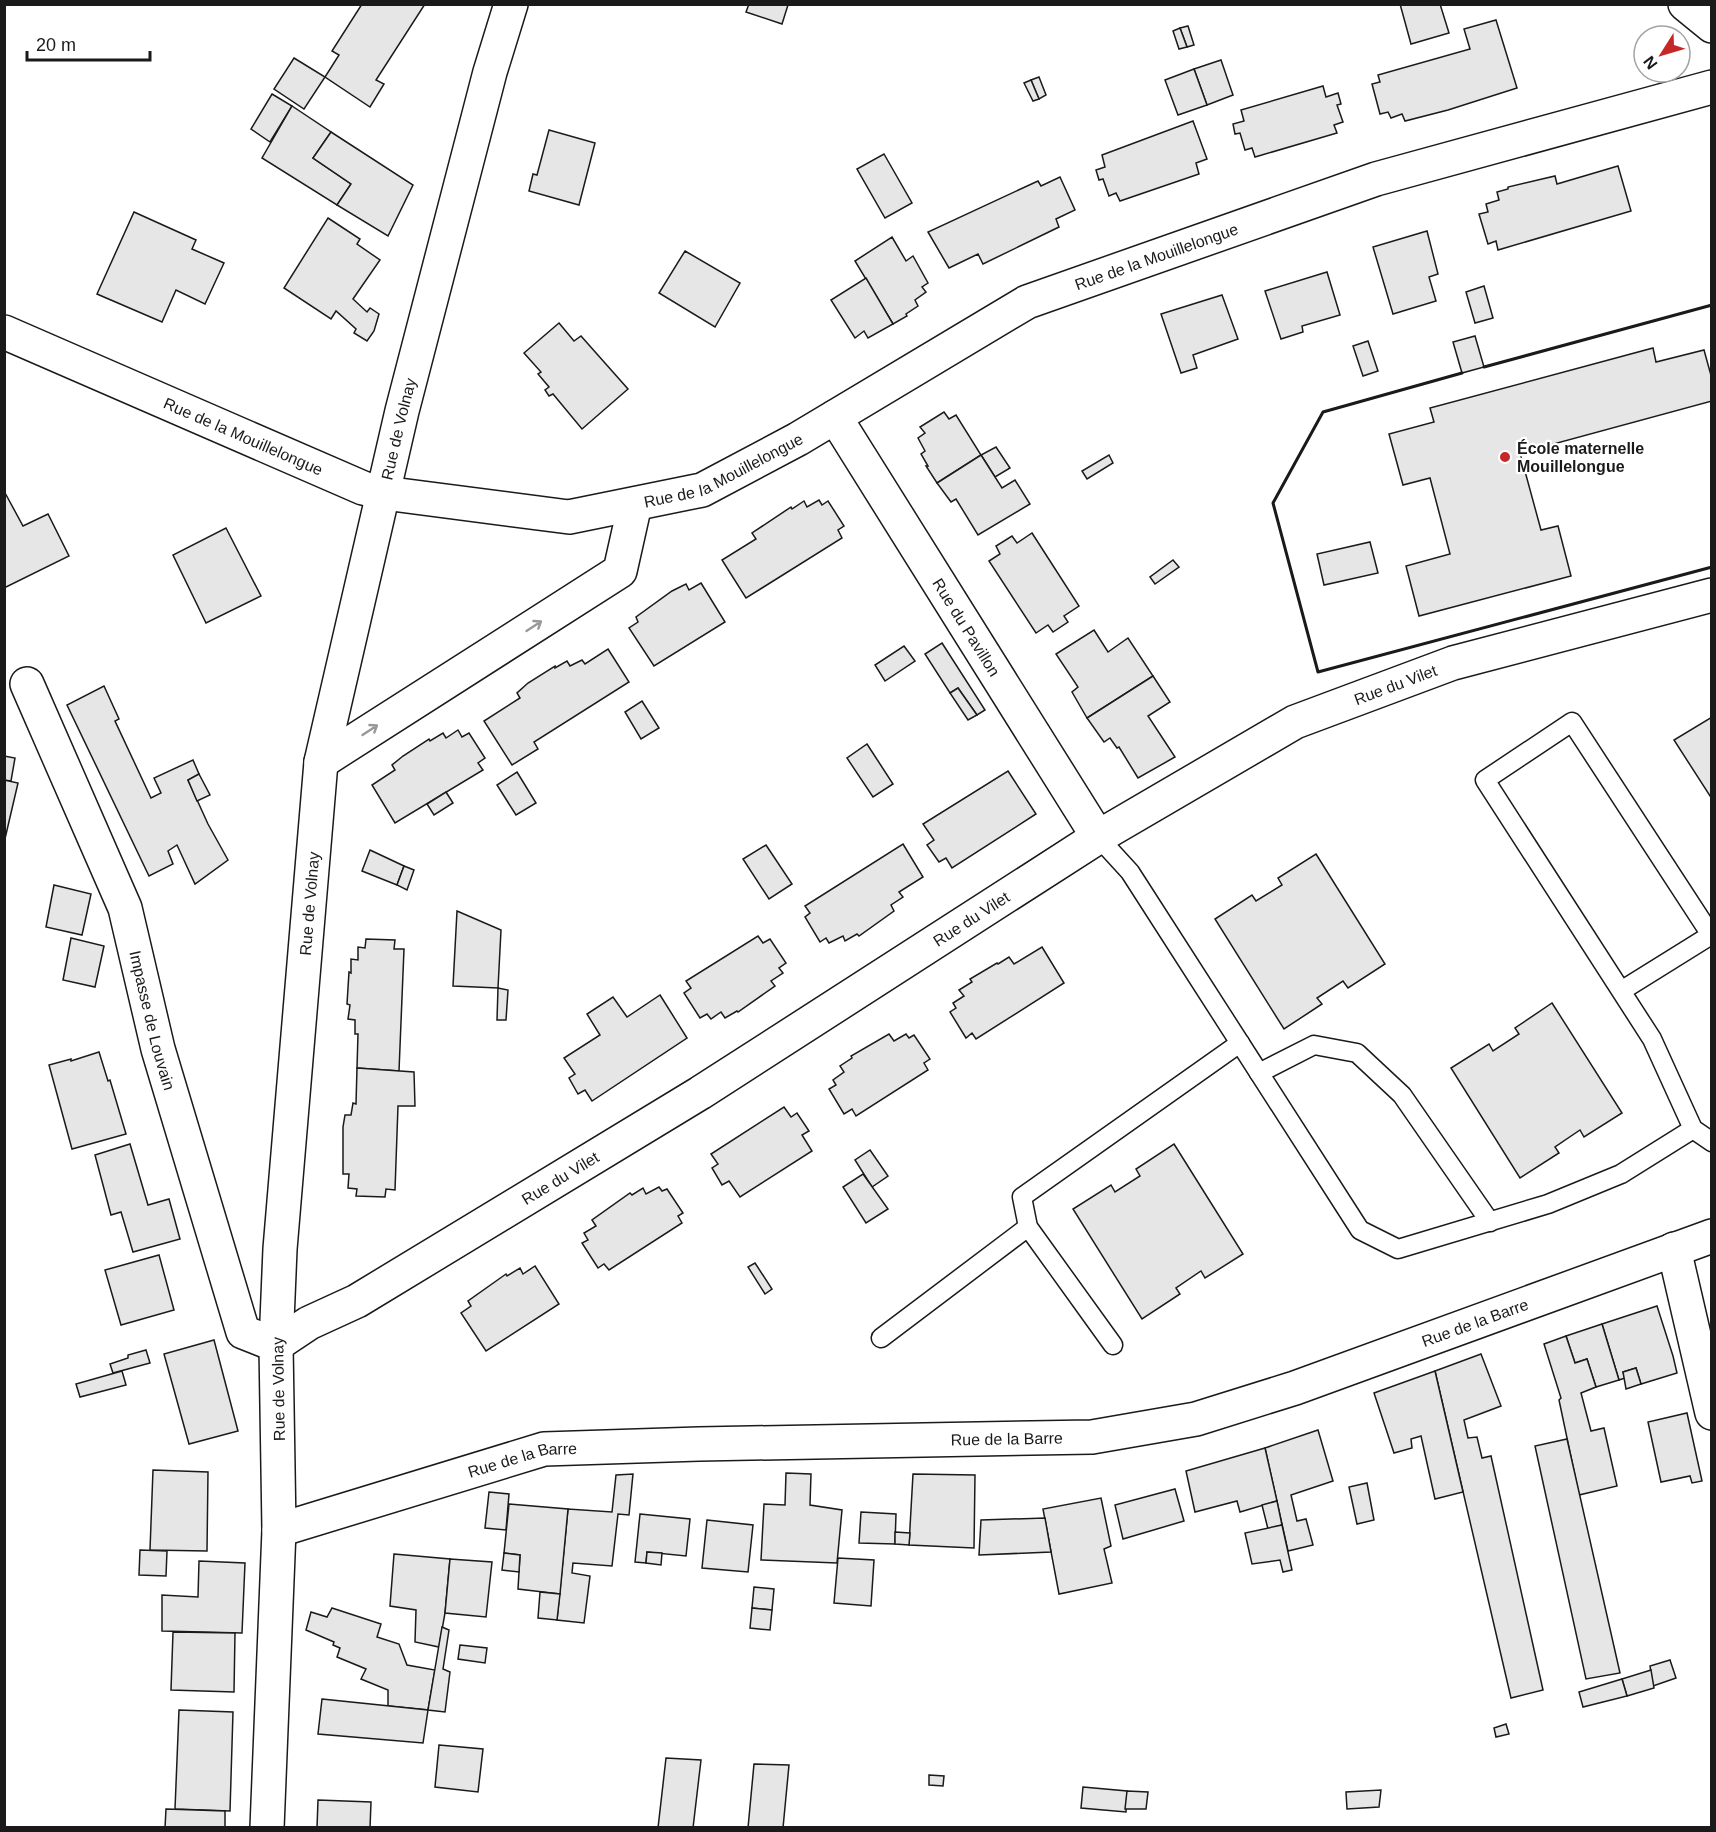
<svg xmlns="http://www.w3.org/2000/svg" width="1716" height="1832" font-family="Helvetica,sans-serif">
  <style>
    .building { fill: #e6e6e6; stroke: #1a1a1a; stroke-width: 1.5 }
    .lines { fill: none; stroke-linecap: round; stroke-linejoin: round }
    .lane-casing { stroke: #1a1a1a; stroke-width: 21 }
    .street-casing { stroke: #1a1a1a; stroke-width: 36 }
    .lane { stroke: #fff; stroke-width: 18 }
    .street { stroke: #fff; stroke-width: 33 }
    .wall { stroke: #1a1a1a; stroke-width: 3 }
    .oneway { stroke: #989898 }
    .poi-dot { fill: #c62828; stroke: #fff; stroke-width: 2 }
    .labels { text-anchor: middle; stroke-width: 4.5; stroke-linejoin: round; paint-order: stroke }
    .street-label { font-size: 16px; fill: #1a1a1a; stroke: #fff }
    .poi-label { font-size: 16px; font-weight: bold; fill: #1a1a1a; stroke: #fff; text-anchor: start }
  </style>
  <rect width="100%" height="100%" fill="#fff"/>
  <!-- building -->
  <g class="building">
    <path d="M362 4H425L376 80 384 84 370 107 325 77 339 55 332 51Z"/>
    <path d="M749 4H786L788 5 782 24 746 12Z"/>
    <path d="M1400 4H1440L1449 33 1411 44Z"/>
    <path d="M1496 20 1517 88 1448 110 1405 121 1402 114 1391 118 1388 112 1380 114 1372 84 1380 82 1378 75 1470 49 1464 29Z"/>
    <path d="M1188 26 1194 45 1187 47 1180 28Z"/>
    <path d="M1180 28 1187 47 1179 49 1173 31Z"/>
    <path d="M294 58 325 77 304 109 274 89Z"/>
    <path d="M1221 60 1233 95 1207 105 1194 69Z"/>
    <path d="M1194 69 1207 105 1178 115 1165 80Z"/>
    <path d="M1039 77 1046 95 1039 99 1031 80Z"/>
    <path d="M1031 80 1039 99 1033 101 1024 83Z"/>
    <path d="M1323 86 1326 97 1338 93 1341 104 1337 105 1343 122 1334 125 1337 133 1255 157 1252 148 1245 150 1240 133 1235 134 1233 124 1244 121 1241 110Z"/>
    <path d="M272 94 292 106 270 142 251 129Z"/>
    <path d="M292 106 331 132 313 158 351 184 337 205 262 158Z"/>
    <path d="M1193 121 1207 159 1196 163 1199 174 1120 201 1116 193 1109 196 1103 179 1099 180 1096 170 1105 167 1102 155Z"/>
    <path d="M549 130 595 143 579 205 529 191 533 174 537 175Z"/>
    <path d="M331 132 413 185 388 236 337 205 351 184 313 158Z"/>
    <path d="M884 154 912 203 885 218 857 169Z"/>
    <path d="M1618 166 1631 211 1498 250 1496 241 1488 244 1479 214 1488 212 1486 204 1499 200 1497 192 1508 189V187L1555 176 1557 184Z"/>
    <path d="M1060 177 1075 210 1056 219 1059 227 983 264 978 254 949 268 928 232 1038 181 1041 186Z"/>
    <path d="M134 212 196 240 192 249 224 263 205 304 176 290 162 322 97 294Z"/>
    <path d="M328 218 360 239 357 244 380 260 353 299 367 312 370 308 379 314 374 331 367 341 354 333 356 329 336 311 331 319 284 288Z"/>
    <path d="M1427 231 1438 274 1429 277 1436 301 1393 314 1373 247Z"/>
    <path d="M892 237 906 261 913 256 928 283 922 287 926 292 915 300 918 306 906 314 907 316 893 324 855 261Z"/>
    <path d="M685 251 740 283 715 327 659 293Z"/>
    <path d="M1327 272 1340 315 1302 326 1303 332 1281 339 1265 291Z"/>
    <path d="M866 278 893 324 868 338 864 331 855 338 831 300Z"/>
    <path d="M1484 286 1493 318 1475 323 1466 292Z"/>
    <path d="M1222 295 1238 339 1193 355 1197 368 1181 373 1161 314Z"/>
    <path d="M559 323 574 341 581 336 628 389 582 429 553 394 549 396 545 390 549 387 538 374 541 372 524 353Z"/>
    <path d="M1475 336 1484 367 1462 373 1453 342Z"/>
    <path d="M1368 341 1378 371 1363 376 1353 346Z"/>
    <path d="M1653 348 1656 362 1704 350 1712 379V401L1520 453 1541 530 1558 526 1571 576 1419 616 1406 566 1450 554 1430 478 1403 485 1389 434 1434 422 1430 408Z"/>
    <path d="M944 412 949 419 956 415 981 455 937 483 926 466H928L921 454 925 451 918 438 925 433 920 427Z"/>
    <path d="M996 447 1010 468 995 477 981 455Z"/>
    <path d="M981 455 1002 488 1015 480 1030 504 978 535 956 499 951 502 937 483Z"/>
    <path d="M1109 455 1113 463 1087 479 1082 471Z"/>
    <path d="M4 491 23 526 48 514 69 556 4 588Z"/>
    <path d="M819 500 822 505 828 501 844 526 838 530 842 538 746 598 722 560 756 539 752 533 791 507 792 509 804 501 807 507Z"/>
    <path d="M226 528 261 596 206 623 173 555Z"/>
    <path d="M1032 533 1079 606 1064 616 1068 622 1053 632 1048 625 1036 633 989 561 1000 554 996 546 1012 536 1017 543Z"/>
    <path d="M1370 542 1378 573 1324 585 1317 554Z"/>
    <path d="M1173 560 1179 567 1155 584 1150 577Z"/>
    <path d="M701 583 725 622 654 666 629 628 638 622 636 617 672 591 686 584 689 590Z"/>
    <path d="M1094 630 1108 652 1128 638 1153 676 1087 718 1072 692 1078 687 1056 654Z"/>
    <path d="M942 643 985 710 977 715 958 688 950 693 925 654Z"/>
    <path d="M904 646 915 661 885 681 875 665Z"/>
    <path d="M608 649 629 682 534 742 538 749 512 765 484 721 520 698 517 693 528 683 555 666V668L567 661 570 666 582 660 585 664Z"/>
    <path d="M1153 676 1170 702 1148 716 1175 757 1138 778 1119 747 1117 748 1110 738 1104 742 1087 718Z"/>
    <path d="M104 686 119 719 115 721 151 798 161 793 154 778 193 760 199 774 188 780 208 824 228 860 195 884 177 845 168 851 173 864 149 876 67 705Z"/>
    <path d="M958 688 977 715 968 720 950 693Z"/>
    <path d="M642 701 659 728 641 739 625 712Z"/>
    <path d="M1712 717V799L1674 740Z"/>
    <path d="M458 730 462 737 469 733 485 758 478 763 483 770 395 823 372 785 395 770 392 765 403 756 429 739 430 741 443 733 446 738Z"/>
    <path d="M867 744 893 784 873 797 847 758Z"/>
    <path d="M4 756 15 758 11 781 4 780Z"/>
    <path d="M1008 771 1036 814 952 868 946 858 939 862 927 845 934 840 923 824Z"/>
    <path d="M517 772 536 803 516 815 497 785Z"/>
    <path d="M199 774 210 795 197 801 188 780Z"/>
    <path d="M4 780 18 783 4 843Z"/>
    <path d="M446 792 453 803 434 815 427 804Z"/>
    <path d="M903 844 923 877 899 892 903 897 891 905 894 911 859 936 857 934 845 941 843 936 829 943 826 938 820 942 805 917 810 913 805 906Z"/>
    <path d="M766 845 792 884 769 899 743 859Z"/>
    <path d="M370 850 404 866 397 885 362 871Z"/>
    <path d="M1316 854 1385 964 1348 988 1343 981 1317 998 1322 1004 1284 1029 1215 919 1252 895 1256 901 1282 885 1278 878Z"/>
    <path d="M404 866 414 870 407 890 397 885Z"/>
    <path d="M54 885 91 894 82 935 46 927Z"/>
    <path d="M457 911 501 930 498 988 453 986Z"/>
    <path d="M758 936 763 943 770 939 786 963 779 968 783 973 771 981 775 986 738 1012 737 1011 725 1018 721 1012 711 1019 707 1014 700 1018 684 993 691 988 686 981Z"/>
    <path d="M71 938 104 946 95 987 63 980Z"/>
    <path d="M366 939 395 940 394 949H404L399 1071 357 1068 358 1034H355V1020L348 1019 350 1005 347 1004 349 972 351 973V959L358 960V947L365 948Z"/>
    <path d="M1042 947 1064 983 976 1039 972 1033 966 1038 950 1012 956 1008 953 1003 964 996 959 990 972 982 970 979 997 963 998 964 1009 957 1014 964Z"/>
    <path d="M498 988 508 990 506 1020H497Z"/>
    <path d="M660 995 687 1038 592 1101 585 1090 578 1094 569 1078 575 1074 564 1058 600 1035 587 1014 613 997 627 1017Z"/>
    <path d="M1552 1003 1622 1113 1584 1137 1580 1130 1555 1147 1559 1153 1520 1178 1451 1068 1489 1044 1493 1051 1519 1034 1515 1028Z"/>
    <path d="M889 1034 894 1041 906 1034 909 1038 914 1035 930 1059 924 1063 928 1070 856 1116 852 1109 844 1114 829 1089 836 1085 833 1080 844 1072 840 1066 852 1058 851 1056Z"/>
    <path d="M99 1052 108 1081 110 1080 126 1134 72 1149 49 1065 71 1059V1061Z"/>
    <path d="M357 1068 414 1072 415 1106H398L395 1190 386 1189 385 1197 356 1196 357 1189 348 1188 349 1174H343V1127L345 1115H351L353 1103 356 1104Z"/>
    <path d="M784 1107 791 1117 797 1113 809 1131 802 1135 812 1151 740 1197 729 1181 722 1185 712 1168 718 1164 711 1154Z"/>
    <path d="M130 1144 148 1205 169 1199 180 1239 133 1252 121 1212 111 1215 95 1155Z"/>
    <path d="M1174 1144 1243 1254 1205 1278 1201 1271 1176 1288 1180 1294 1142 1319 1073 1209 1111 1185 1115 1192 1140 1176 1136 1169Z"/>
    <path d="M870 1150 888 1176 872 1187 855 1160Z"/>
    <path d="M863 1174 888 1209 866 1223 843 1187Z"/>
    <path d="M659 1187 662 1191 667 1189 683 1213 678 1216 682 1223 609 1270 604 1264 598 1268 582 1243 588 1240 584 1233 596 1226 592 1220 630 1193 632 1195 643 1188 646 1194Z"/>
    <path d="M159 1255 174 1310 121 1325 105 1270Z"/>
    <path d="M755 1263 772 1289 765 1294 748 1267Z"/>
    <path d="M535 1266 559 1304 486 1351 461 1313 471 1306 468 1301 506 1274 507 1276 520 1268 523 1274Z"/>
    <path d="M1657 1306 1673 1356 1677 1373 1641 1384 1636 1368 1623 1372 1625 1378 1619 1380 1602 1324Z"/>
    <path d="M1602 1324 1619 1380 1596 1387 1587 1359 1575 1363 1566 1336Z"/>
    <path d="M1566 1336 1575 1363 1587 1359 1596 1387 1581 1393 1591 1431 1604 1428 1617 1486 1579 1495 1559 1400 1561 1398 1544 1344Z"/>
    <path d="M214 1340 238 1431 189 1444 164 1354Z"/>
    <path d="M146 1350 150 1363 113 1373 110 1364 128 1358V1355Z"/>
    <path d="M1481 1354 1501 1406 1464 1420 1468 1438 1477 1437 1482 1458 1491 1456 1543 1690 1511 1698 1435 1371Z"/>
    <path d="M1636 1368 1641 1384 1626 1389 1623 1372Z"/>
    <path d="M122 1371 126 1385 80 1397 76 1384Z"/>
    <path d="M1435 1371 1463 1492 1435 1499 1421 1436 1411 1439 1412 1448 1394 1453 1374 1393Z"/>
    <path d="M1687 1413 1702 1481 1692 1483 1690 1476 1661 1482 1648 1422Z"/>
    <path d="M1318 1430 1333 1481 1291 1495 1297 1521 1306 1519 1313 1545 1288 1551 1265 1448Z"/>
    <path d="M1567 1439 1620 1673 1586 1679 1535 1446Z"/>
    <path d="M1265 1448 1277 1501 1240 1512 1237 1501 1195 1512 1186 1471Z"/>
    <path d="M153 1470 208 1472 207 1551 150 1550Z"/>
    <path d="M786 1473 811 1474 810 1505 842 1510 837 1563 761 1560 764 1504 785 1505Z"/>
    <path d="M633 1474 629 1515 618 1514 612 1566 573 1563 572 1573 590 1576 584 1623 557 1620 568 1509 612 1512 616 1475Z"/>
    <path d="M913 1474 975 1475 974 1548 909 1545Z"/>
    <path d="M1367 1483 1374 1520 1357 1524 1349 1487Z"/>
    <path d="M1175 1489 1184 1521 1123 1539 1115 1505Z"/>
    <path d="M489 1492 509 1494 506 1530 485 1528Z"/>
    <path d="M1101 1498 1111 1546 1104 1549 1112 1583 1059 1594 1043 1509Z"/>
    <path d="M1277 1501 1282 1525 1268 1529 1262 1505Z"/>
    <path d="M509 1504 568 1509 560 1594 518 1589 520 1555 504 1553Z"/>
    <path d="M861 1512 896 1514 895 1544 859 1543Z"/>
    <path d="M640 1514 690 1519 686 1556 647 1552 646 1563 635 1562Z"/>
    <path d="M1045 1518 1051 1552 979 1555 981 1520Z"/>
    <path d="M707 1520 753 1525 748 1572 702 1568Z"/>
    <path d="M1282 1525 1292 1570 1283 1572 1280 1560 1252 1564 1245 1533Z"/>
    <path d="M895 1532 910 1533 909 1545 895 1544Z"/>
    <path d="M140 1550 167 1551 166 1576 139 1575Z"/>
    <path d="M647 1552 662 1553 661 1565 646 1563Z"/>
    <path d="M504 1553 520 1555 519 1572 502 1570Z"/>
    <path d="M394 1554 450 1559 445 1613 439 1647 415 1642 416 1610 390 1606Z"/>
    <path d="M838 1558 874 1560 871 1606 834 1603Z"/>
    <path d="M450 1559 492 1562 486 1617 445 1613Z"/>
    <path d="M199 1561 245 1563 242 1633 162 1631V1595L198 1597Z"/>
    <path d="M754 1587 774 1589 772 1610 752 1608Z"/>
    <path d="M540 1592 560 1594 557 1620 538 1618Z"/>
    <path d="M332 1608 381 1624 377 1637 399 1644 407 1665 435 1670 428 1710 388 1706V1690L361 1679 366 1669 337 1657 340 1648 333 1645 334 1642 306 1630 311 1612 327 1617Z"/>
    <path d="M752 1608 772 1610 770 1630 750 1628Z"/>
    <path d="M442 1627 449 1630 443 1669 450 1672 445 1712 428 1710Z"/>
    <path d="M173 1632 235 1633 234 1692 171 1690Z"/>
    <path d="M460 1645 487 1648 485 1663 458 1659Z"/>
    <path d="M1670 1660 1676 1678 1653 1686 1650 1666Z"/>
    <path d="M1651 1670 1654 1688 1627 1696 1622 1679Z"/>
    <path d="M1622 1679 1627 1696 1583 1707 1579 1692Z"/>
    <path d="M322 1699 428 1710 423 1743 318 1734Z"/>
    <path d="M179 1710 233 1712 230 1811 175 1809Z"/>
    <path d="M1506 1724 1509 1734 1496 1737 1494 1728Z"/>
    <path d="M439 1745 483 1749 478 1792 435 1787Z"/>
    <path d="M666 1758 701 1760 693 1828H658Z"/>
    <path d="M754 1764 789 1765 783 1828H748Z"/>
    <path d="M929 1775 944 1776 943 1786 929 1785Z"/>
    <path d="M1083 1787 1127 1791 1126 1812 1081 1808Z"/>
    <path d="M1381 1790 1379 1807 1347 1809 1346 1792Z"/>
    <path d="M1127 1791 1148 1792 1146 1809H1125Z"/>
    <path d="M318 1800 371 1802 370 1828H317Z"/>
    <path d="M166 1809 225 1811V1828H165Z"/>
  </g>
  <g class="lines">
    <!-- lane casing -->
    <g class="lane-casing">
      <g id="lane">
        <path d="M1098 837 1130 872 1360 1230 1398 1249 1548 1204 1621 1174 1693 1129"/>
        <path d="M1621 991 1711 935 1572 722 1485 780 1652 1039 1693 1129 1712 1142"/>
        <path d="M1259 1073 1314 1045 1357 1053 1402 1095 1490 1222"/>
        <path d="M881 1338 1028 1227"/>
        <path d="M1113 1345 1028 1227 1022 1197 1240 1043"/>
      </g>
    </g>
    <!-- street casing -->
    <g class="street-casing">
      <g id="street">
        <path d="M1685 4 1712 26"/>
        <path id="s1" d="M4 332 363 488 384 493 569 517 702 490 798 439 1027 302 1376 179 1712 87"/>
        <path id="s2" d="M835 417 1098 837"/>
        <path id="s3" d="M27 684 125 908 158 1049 243 1332 276 1345"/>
        <path d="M321 762 620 571 635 504"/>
        <path d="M1674 1249 1712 1413"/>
        <path id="s4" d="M276 1345 309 1323 357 1301 700 1093 1098 837 1295 722 1453 663 1712 595"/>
        <path id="s5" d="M279 1530 544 1449 699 1444 1092 1437 1196 1419 1295 1388 1712 1236"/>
        <path id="s6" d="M267 1828 279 1530 276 1345 280 1249 321 762 402 411 490 72 511 4"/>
      </g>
    </g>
    <!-- lane -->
    <use href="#lane" class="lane"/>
    <!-- street -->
    <use href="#street" class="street"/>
    <!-- wall -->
    <g class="wall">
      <path d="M1484 367 1712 305"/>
      <path d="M1462 373 1323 412 1273 503 1318 672 1712 567"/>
    </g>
  </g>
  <!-- one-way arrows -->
  <defs><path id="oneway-shaft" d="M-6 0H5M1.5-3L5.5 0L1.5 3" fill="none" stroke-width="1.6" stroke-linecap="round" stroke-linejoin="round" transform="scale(1.5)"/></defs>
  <g class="oneway">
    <use href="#oneway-shaft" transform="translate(534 626) rotate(-33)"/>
    <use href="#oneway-shaft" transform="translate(370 730) rotate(-33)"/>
  </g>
  <!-- markers -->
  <circle class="poi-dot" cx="1505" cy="457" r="6"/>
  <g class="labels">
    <!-- street labels -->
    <g class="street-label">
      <text dy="6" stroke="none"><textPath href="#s1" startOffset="1248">Rue de la Mouillelongue</textPath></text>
      <text dy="6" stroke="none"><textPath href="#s6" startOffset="1410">Rue de Volnay</textPath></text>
      <text dy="6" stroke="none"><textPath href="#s1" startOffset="261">Rue de la Mouillelongue</textPath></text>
      <text dy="6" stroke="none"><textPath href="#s1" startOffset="762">Rue de la Mouillelongue</textPath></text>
      <text dy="6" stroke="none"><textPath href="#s2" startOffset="248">Rue du Pavillon</textPath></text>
      <text dy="6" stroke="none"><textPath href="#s4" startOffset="1302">Rue du Vilet</textPath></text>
      <text dy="6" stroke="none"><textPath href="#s6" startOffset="926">Rue de Volnay</textPath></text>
      <text dy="6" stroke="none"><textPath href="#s4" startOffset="816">Rue du Vilet</textPath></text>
      <text dy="6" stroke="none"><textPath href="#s3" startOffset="360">Impasse de Louvain</textPath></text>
      <text dy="6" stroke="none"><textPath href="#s4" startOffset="330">Rue du Vilet</textPath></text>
      <text dy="6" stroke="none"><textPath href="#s5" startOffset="1226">Rue de la Barre</textPath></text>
      <text transform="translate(278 1389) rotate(-91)" y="6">Rue de Volnay</text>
      <text dy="6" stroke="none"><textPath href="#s5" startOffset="740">Rue de la Barre</textPath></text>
      <text dy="6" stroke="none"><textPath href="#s5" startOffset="254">Rue de la Barre</textPath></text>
    </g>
    <!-- poi labels -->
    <g class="poi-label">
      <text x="1517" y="454">École maternelle<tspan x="1517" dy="18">Mouillelongue</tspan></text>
    </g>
  </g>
  <!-- border -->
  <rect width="1716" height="1832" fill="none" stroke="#1a1a1a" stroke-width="12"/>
  <!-- north arrow -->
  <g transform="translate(1662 54) rotate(233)"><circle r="28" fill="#ffffff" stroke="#a3a3a3" stroke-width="1.5"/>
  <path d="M0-4.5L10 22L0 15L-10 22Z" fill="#c62828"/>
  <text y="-9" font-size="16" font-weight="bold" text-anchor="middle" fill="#1a1a1a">N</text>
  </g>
  <!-- scale -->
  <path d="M27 51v9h123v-9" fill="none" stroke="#1a1a1a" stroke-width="3"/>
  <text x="36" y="51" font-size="18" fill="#1a1a1a" stroke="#ffffff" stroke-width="4.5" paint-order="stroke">20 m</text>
</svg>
